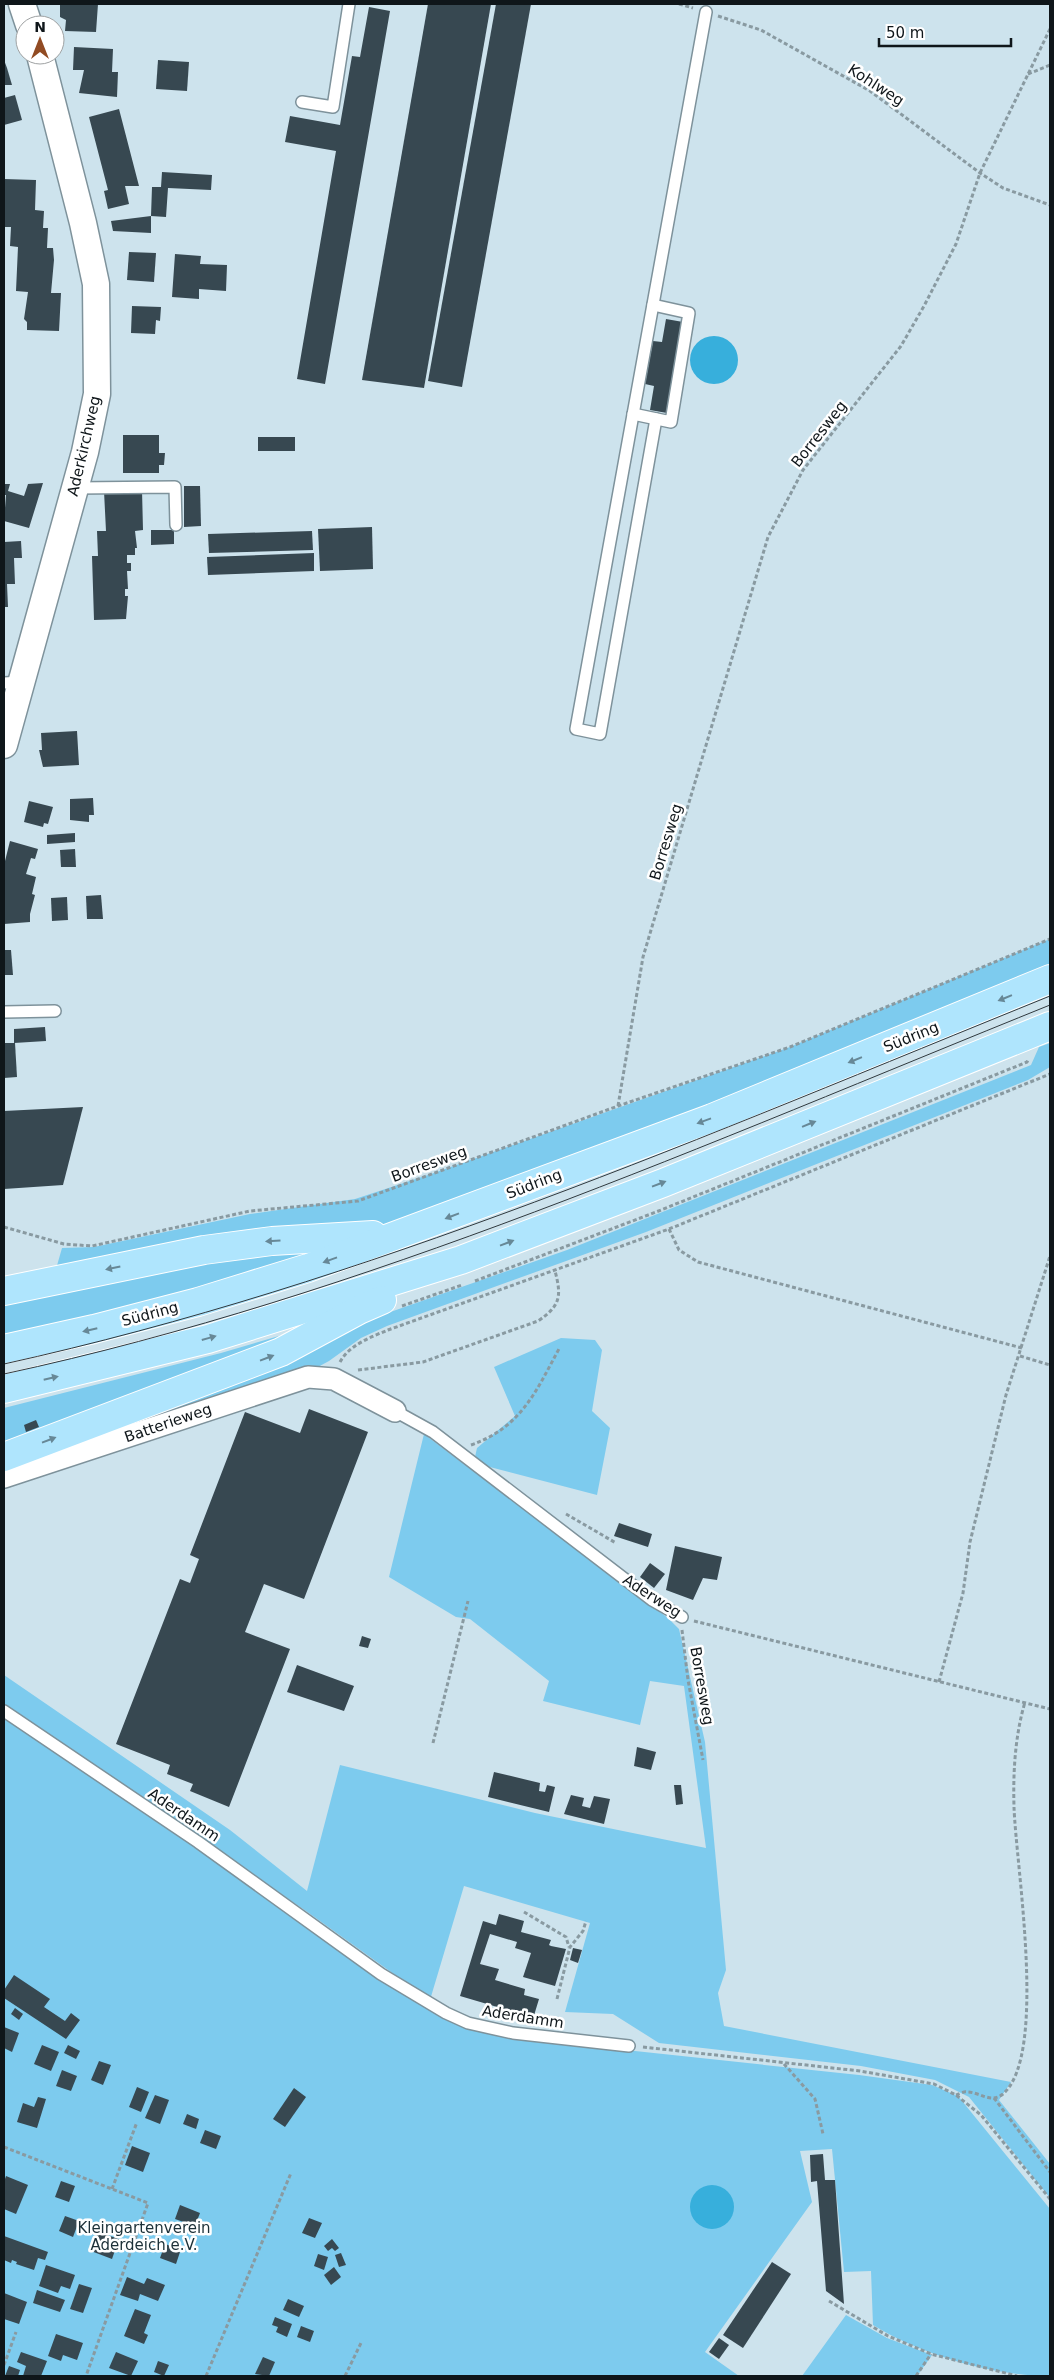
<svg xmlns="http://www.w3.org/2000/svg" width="1054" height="2380" font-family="'DejaVu Sans',sans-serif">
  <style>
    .green { fill: #7dcbee }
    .water { fill: #37afdc }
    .building { fill: #374851 }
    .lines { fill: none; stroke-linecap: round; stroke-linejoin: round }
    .service-casing { stroke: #7e929b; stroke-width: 14 }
    .minor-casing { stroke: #7e929b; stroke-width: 24 }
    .tertiary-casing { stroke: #7e929b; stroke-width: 29 }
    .primary-casing { stroke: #fff; stroke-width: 30 }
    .path { stroke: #899aa1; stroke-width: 3; stroke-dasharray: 4 2.5; stroke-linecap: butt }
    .service { stroke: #fff; stroke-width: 11 }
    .minor { stroke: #fff; stroke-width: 21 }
    .tertiary { stroke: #fff; stroke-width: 26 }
    .primary { stroke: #afe5fd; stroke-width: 28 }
    .tram { stroke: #30393e; stroke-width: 1 }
    .oneway { fill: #678897 }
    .labels { text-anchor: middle; stroke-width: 5; stroke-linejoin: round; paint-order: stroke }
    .street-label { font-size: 15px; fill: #0f161a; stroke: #fff }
    .park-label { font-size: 15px; fill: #1c3038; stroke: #fff }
  </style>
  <rect width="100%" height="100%" fill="#cde3ed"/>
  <!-- green -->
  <g class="green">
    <path d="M1050 939V970L830 1059 286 1267 91 1319 4 1334V1280L56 1269 62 1248 94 1247 250 1214 355 1199 431 1174 790 1047Z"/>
    <path d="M1050 1043V1067L1028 1080 646 1232 387 1326 361 1338 329 1361 316 1368 4 1467 342 1329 567 1250 1031 1065 1039 1047Z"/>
    <path d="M320 1324 4 1449V1408L221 1353Z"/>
    <path d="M561 1338 595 1340 602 1350 592 1411 610 1428 597 1495 482 1465 475 1457 477 1448 515 1416 494 1367Z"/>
    <path d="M424 1434 668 1618 679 1629 705 1742 726 1970 718 1993 724 2026 1011 2082 999 2100 1050 2164V2198L969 2097 935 2080 861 2066 659 2043 613 2014 565 2012 590 1923 464 1886 430 2000 306 1911 4 1705V1675L230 1830 307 1891 340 1765 535 1813 706 1848 684 1686 650 1681 640 1725 543 1701 549 1681 470 1619 456 1617 389 1577Z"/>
    <path d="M4 1716 196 1846 366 1968 438 2015 513 2038 859 2075 932 2085 958 2096 1050 2209V2376C993 2376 922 2355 873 2325L871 2271 844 2272 832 2149 800 2151 812 2202 705 2352 739 2376H4Z"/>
    <path d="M846 2315 887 2338 932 2355 917 2376H802Z"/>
  </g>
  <!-- water -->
  <g class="water">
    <circle cx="714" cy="360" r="24"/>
    <circle cx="712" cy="2207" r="22"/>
  </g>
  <!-- building -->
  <g class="building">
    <path d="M60 4H98L96 32 65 31 66 20 60 17Z"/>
    <path d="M428 4H491L424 388 362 380Z"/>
    <path d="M496 4H531L462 387 428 381Z"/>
    <path d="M369 7 390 11 325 384 297 379 336 151 285 142 290 116 340 125 352 56 360 57Z"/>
    <path d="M74 47 113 49 112 72H118L117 97 79 93 84 70H73Z"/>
    <path d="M4 60 7 68 12 85H4Z"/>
    <path d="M158 60 189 62 187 91 156 89Z"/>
    <path d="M15 95 22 120 4 125V98Z"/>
    <path d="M119 109 139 186H125L129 204 108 209 104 191 108 190 89 117Z"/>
    <path d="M162 172 212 175 211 190 168 188 166 217 151 216V233L113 231 111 221 151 216 152 187H161Z"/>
    <path d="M4 179 36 180 35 210 44 211 43 228H48L47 248H53L54 260 51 293H61L59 331 27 330V322L24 319 28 292 16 291 18 247 10 246 11 227H4Z"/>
    <path d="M129 252 156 253 154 282 127 280Z"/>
    <path d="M175 254 201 256 200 264 227 265 226 291 199 289V299L172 297Z"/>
    <path d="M132 306 161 307 160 321 156 320 155 334 131 333Z"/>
    <path d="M666 319 683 322 667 413 650 410 654 386 645 384 653 341 662 342Z"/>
    <path d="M123 435H159V453H165L164 465H159V473H123Z"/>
    <rect x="258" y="437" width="37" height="14"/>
    <path d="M43 483 29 528 4 521 6 495H4V484H10L8 491 24 496 28 484Z"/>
    <path d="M184 486H200L201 526 184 527Z"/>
    <path d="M142 490 143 530 135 531 137 548H135V555H127V563H131V571H127L128 589H125V596H128L126 619 94 620 92 556H98L97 531H106L104 491Z"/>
    <path d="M372 527 373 569 320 571 318 529Z"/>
    <path d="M151 530H174V544L151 545Z"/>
    <path d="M312 531 313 550 209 553 208 534Z"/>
    <path d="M21 541 22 558H14L15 584H7L8 607H4V542Z"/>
    <path d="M314 553V571L208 575 207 557Z"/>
    <path d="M77 731 79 765 43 767 39 750H42L41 733Z"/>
    <path d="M93 798 94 815H89V822L70 820V799Z"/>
    <path d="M29 801 53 807 48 824 44 823 43 827 24 822Z"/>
    <path d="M75 833V842L47 844V835Z"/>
    <path d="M10 841 38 849 35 859 31 858 26 874 36 877 32 894 35 895 30 914V922L4 924V865Z"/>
    <path d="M75 849 76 867H61L60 850Z"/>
    <path d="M101 895 103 919H87L86 896Z"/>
    <path d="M67 897 68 920 52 921 51 898Z"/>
    <path d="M4 950H11L13 975H4Z"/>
    <path d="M45 1027 46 1041 14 1043V1029Z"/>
    <path d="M4 1043H15L17 1077 4 1078Z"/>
    <path d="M83 1107 63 1185 4 1189V1111Z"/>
    <path d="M309 1409 368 1432 304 1599 264 1584 245 1632 290 1649 229 1807 190 1791 193 1784 167 1774 170 1765 116 1744 180 1579 190 1583 199 1559 190 1555 245 1412 300 1433Z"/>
    <path d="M36 1420 39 1427 26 1432 24 1425Z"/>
    <path d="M619 1523 652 1534 648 1547 614 1536Z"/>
    <path d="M675 1546 722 1557 717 1580 703 1578 693 1600 666 1590Z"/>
    <path d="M650 1563 665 1574 654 1588 640 1577Z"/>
    <path d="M362 1636 371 1639 368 1648 359 1646Z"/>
    <path d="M297 1665 354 1686 344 1711 287 1692Z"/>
    <path d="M637 1747 656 1752 651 1770 634 1766Z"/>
    <path d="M494 1772 540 1783 539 1791 545 1792 547 1785 555 1787 549 1812 488 1797Z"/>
    <path d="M674 1785H681L683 1804 676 1805Z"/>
    <path d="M571 1795 584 1798 582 1806 590 1808 594 1796 610 1799 604 1824 564 1814Z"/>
    <path d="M499 1914 524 1921 521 1932 551 1940 549 1945 551 1946 566 1949 555 1986 523 1977 531 1953 515 1948 517 1942 490 1934 480 1964 499 1969 495 1980 525 1989 524 1995 539 1999 532 2022 517 2018 518 2013 460 1996 483 1921 496 1925Z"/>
    <path d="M573 1948 582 1950 578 1963 570 1960Z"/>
    <path d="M14 1975 50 1999 44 2007 65 2021 71 2013 80 2020 66 2039 4 1998V1990Z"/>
    <path d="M15 2008 23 2014 19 2020 11 2014Z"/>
    <path d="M4 2027 19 2033 12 2052 4 2048Z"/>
    <path d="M42 2045 59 2052 51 2071 34 2064Z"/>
    <path d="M68 2045 80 2051 76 2059 64 2053Z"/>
    <path d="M99 2061 111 2065 103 2085 91 2080Z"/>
    <path d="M62 2070 77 2076 71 2091 56 2086Z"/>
    <path d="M137 2087 149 2092 141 2112 129 2107Z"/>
    <path d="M294 2088 306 2097 285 2127 273 2119Z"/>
    <path d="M155 2095 169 2100 160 2124 145 2118Z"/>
    <path d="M38 2097 46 2099 37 2128 17 2122 23 2103 34 2107Z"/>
    <path d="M187 2114 199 2119 196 2129 183 2124Z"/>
    <path d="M205 2130 221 2136 216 2149 200 2143Z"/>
    <path d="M132 2146 150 2153 143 2172 125 2165Z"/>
    <path d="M823 2154 825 2180H835L844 2304 826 2291 817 2181 811 2182 810 2155Z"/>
    <path d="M6 2176 28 2185 16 2214 4 2209V2182Z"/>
    <path d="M61 2181 75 2186 69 2202 55 2197Z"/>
    <path d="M180 2205 200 2213 195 2226 175 2219Z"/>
    <path d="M65 2216 79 2221 73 2237 59 2231Z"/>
    <path d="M309 2218 322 2223 315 2238 302 2233Z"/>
    <path d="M98 2232 119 2239 112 2259 91 2251Z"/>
    <path d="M4 2236 48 2252 45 2260 38 2258 34 2270 16 2264 17 2262 12 2260 11 2263 4 2260Z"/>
    <path d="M332 2239 339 2248 335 2251 332 2248 328 2251 324 2246Z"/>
    <path d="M165 2244 181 2249 176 2264 160 2258Z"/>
    <path d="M341 2253 346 2265 339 2267 335 2255Z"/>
    <path d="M318 2254 328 2257 324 2270 314 2266Z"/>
    <path d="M772 2262 791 2274 743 2348 723 2335Z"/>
    <path d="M46 2265 75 2275 70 2289 61 2286 58 2293 39 2286Z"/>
    <path d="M334 2267 341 2277 331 2285 324 2275Z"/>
    <path d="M127 2277 144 2284 147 2278 165 2285 158 2301 140 2294 138 2301 120 2295Z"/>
    <path d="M79 2284 92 2288 83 2313 70 2309Z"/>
    <path d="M37 2290 65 2300 60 2312 33 2303Z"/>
    <path d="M4 2293 27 2302 19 2324 4 2319Z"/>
    <path d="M288 2299 304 2306 299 2317 283 2310Z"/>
    <path d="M135 2309 151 2315 144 2333 148 2335 144 2344 124 2336Z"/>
    <path d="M275 2317 292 2324 287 2337 276 2332 278 2327 272 2325Z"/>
    <path d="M301 2326 314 2331 310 2342 297 2337Z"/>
    <path d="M56 2334 83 2343 77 2360 63 2355 61 2361 48 2356Z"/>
    <path d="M719 2338 729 2345 719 2359 709 2352Z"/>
    <path d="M21 2352 47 2361 41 2376H23L26 2366 17 2362Z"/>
    <path d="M116 2352 138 2361 131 2376 109 2368Z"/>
    <path d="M263 2357 275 2362 269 2376 255 2374Z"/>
    <path d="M158 2361 169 2365 164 2376 154 2372Z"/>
    <path d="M9 2366 20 2370 18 2376H5Z"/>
  </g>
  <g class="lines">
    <!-- service casing -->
    <g class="service-casing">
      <g id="service">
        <path d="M302 102 333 107 349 4"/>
        <path d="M633 414 671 422 689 313 653 305"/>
        <path d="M656 419 600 734 576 729 706 12"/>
        <path d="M76 488 175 487 176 525"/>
        <path d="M4 683 22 682"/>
        <path d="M4 1012 55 1011"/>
        <path d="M395 1411 433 1432 652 1600 682 1617"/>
        <path d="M4 1711 198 1842 381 1974 446 2013 468 2023 513 2033 629 2046"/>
      </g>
    </g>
    <!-- minor casing -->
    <g class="minor-casing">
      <path id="minor" d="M4 1477 308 1377 334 1379 395 1411"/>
    </g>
    <!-- tertiary casing -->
    <g class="tertiary-casing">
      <g id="tertiary">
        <path d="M22 4 29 25"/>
        <path d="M4 745 85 452 97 394 96 284 83 223 40 55"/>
      </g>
    </g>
    <!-- primary casing -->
    <g class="primary-casing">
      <g id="primary">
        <path d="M4 1291 204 1250 272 1241 373 1235"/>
        <path d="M4 1349 94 1329 198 1302 308 1268 712 1118 1050 979"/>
        <path d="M4 1389 208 1339 461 1260 663 1183 1050 1026"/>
        <path d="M4 1457 281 1352 359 1310 382 1300"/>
      </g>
    </g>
    <!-- path -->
    <g class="path">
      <path d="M679 4 693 8"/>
      <path d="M718 16 761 30 870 91 980 173 1003 188 1050 205"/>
      <path d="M1028 74 1050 65"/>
      <path d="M618 1106 643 957 768 537 803 470 901 346 924 306 956 244 980 173 1050 29"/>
      <path d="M4 1227 64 1244 92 1246 250 1211 358 1201 618 1106 790 1047 1050 939"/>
      <path d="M669 1229 679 1250 698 1262 1022 1348"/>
      <path d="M475 1281 656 1212 1027 1062 1028 1060"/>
      <path d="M402 1306 462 1285"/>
      <path d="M1020 1356 1050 1365"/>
      <path d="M340 1362C349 1345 371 1337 388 1330L669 1229 1050 1074"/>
      <path d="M358 1370 423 1362 538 1321C560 1306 562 1297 555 1271"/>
      <path d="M471 1445C522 1427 536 1391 560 1347"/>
      <path d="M566 1514 616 1543"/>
      <path d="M694 1621 1050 1709"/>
      <path d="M682 1630 688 1680 703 1760"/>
      <path d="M939 1682 963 1593 970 1542 1006 1395 1050 1256"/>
      <path d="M433 1743 468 1601"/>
      <path d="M524 1912 566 1937 569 1947"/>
      <path d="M557 1999 570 1947 583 1931 586 1921"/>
      <path d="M643 2047 860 2071 934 2084 956 2095 981 2115 1050 2199"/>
      <path d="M784 2064 815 2099 823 2134"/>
      <path d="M956 2095C959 2094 964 2091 967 2092 980 2092 991 2104 1003 2094 1048 2055 1016 1867 1014 1807 1013 1772 1015 1736 1025 1702"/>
      <path d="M994 2098 1050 2172"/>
      <path d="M4 2147 148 2203 86 2376"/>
      <path d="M112 2189 137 2122"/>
      <path d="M829 2301 888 2336 931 2354 1017 2376"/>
      <path d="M4 2365 16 2332"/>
      <path d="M206 2376 291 2173"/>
      <path d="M345 2376 361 2343"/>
      <path d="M916 2376 931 2354"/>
    </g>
    <!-- service -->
    <use href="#service" class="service"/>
    <!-- minor -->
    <use href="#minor" class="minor"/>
    <!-- tertiary -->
    <use href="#tertiary" class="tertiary"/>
    <!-- primary -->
    <use href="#primary" class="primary"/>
    <!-- tram -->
    <g class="tram">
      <path d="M4 1364C367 1284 707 1135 1050 996"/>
      <path d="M4 1374C366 1296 708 1143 1050 1005"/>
    </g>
  </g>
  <!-- one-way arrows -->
  <defs><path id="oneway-solid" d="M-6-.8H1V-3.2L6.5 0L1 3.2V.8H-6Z" transform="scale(1.25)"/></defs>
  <g class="oneway">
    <use href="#oneway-solid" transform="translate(1005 998) rotate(158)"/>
    <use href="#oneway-solid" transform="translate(855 1060) rotate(158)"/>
    <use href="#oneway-solid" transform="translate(704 1121) rotate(160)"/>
    <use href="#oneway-solid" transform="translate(809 1124) rotate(-22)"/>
    <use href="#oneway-solid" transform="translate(659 1184) rotate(-21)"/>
    <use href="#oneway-solid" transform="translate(452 1216) rotate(159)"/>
    <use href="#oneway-solid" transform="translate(273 1241) rotate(176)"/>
    <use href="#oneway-solid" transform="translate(507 1243) rotate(-21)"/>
    <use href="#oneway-solid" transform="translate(330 1260) rotate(160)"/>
    <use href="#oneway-solid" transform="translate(113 1268) rotate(168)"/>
    <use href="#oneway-solid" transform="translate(90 1330) rotate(167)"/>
    <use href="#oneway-solid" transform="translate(209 1338) rotate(-16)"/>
    <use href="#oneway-solid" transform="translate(267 1358) rotate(-21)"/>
    <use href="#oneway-solid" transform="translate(51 1378) rotate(-13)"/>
    <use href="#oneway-solid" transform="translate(49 1440) rotate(-21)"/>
  </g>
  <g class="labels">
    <!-- street labels -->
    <g class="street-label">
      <text transform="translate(876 85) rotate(33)" y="5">Kohlweg</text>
      <text transform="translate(819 434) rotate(-52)" y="5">Borresweg</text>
      <text transform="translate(84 446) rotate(-77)" y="5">Aderkirchweg</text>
      <text transform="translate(666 842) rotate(-73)" y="5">Borresweg</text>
      <text transform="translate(911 1037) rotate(-22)" y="5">Südring</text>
      <text transform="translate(429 1164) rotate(-20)" y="5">Borresweg</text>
      <text transform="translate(534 1184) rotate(-21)" y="5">Südring</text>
      <text transform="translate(150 1314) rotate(-15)" y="5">Südring</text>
      <text transform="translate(168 1423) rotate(-19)" y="5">Batterieweg</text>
      <text transform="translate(652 1596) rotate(33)" y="5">Aderweg</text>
      <text transform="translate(702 1686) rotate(80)" y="5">Borresweg</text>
      <text transform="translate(184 1815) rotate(34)" y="5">Aderdamm</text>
      <text transform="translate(523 2017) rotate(9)" y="5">Aderdamm</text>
    </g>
    <!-- park labels -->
    <g class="park-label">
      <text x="144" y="2233">Kleingartenverein<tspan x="144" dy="17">Aderdeich e.V.</tspan></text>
    </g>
  </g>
  <!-- border -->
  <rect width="1054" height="2380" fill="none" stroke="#0f161a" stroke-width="10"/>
  <!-- north arrow -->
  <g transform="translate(40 40)"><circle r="24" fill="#ffffff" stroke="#9fa2a3"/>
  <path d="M0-4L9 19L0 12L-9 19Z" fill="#914b23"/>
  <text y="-8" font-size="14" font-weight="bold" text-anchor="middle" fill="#0f161a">N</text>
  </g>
  <!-- scale -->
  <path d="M879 38v8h132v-8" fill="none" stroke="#0f161a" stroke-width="2.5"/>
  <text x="886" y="38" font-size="15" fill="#0f161a" stroke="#ffffff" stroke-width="4" paint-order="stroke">50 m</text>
</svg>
